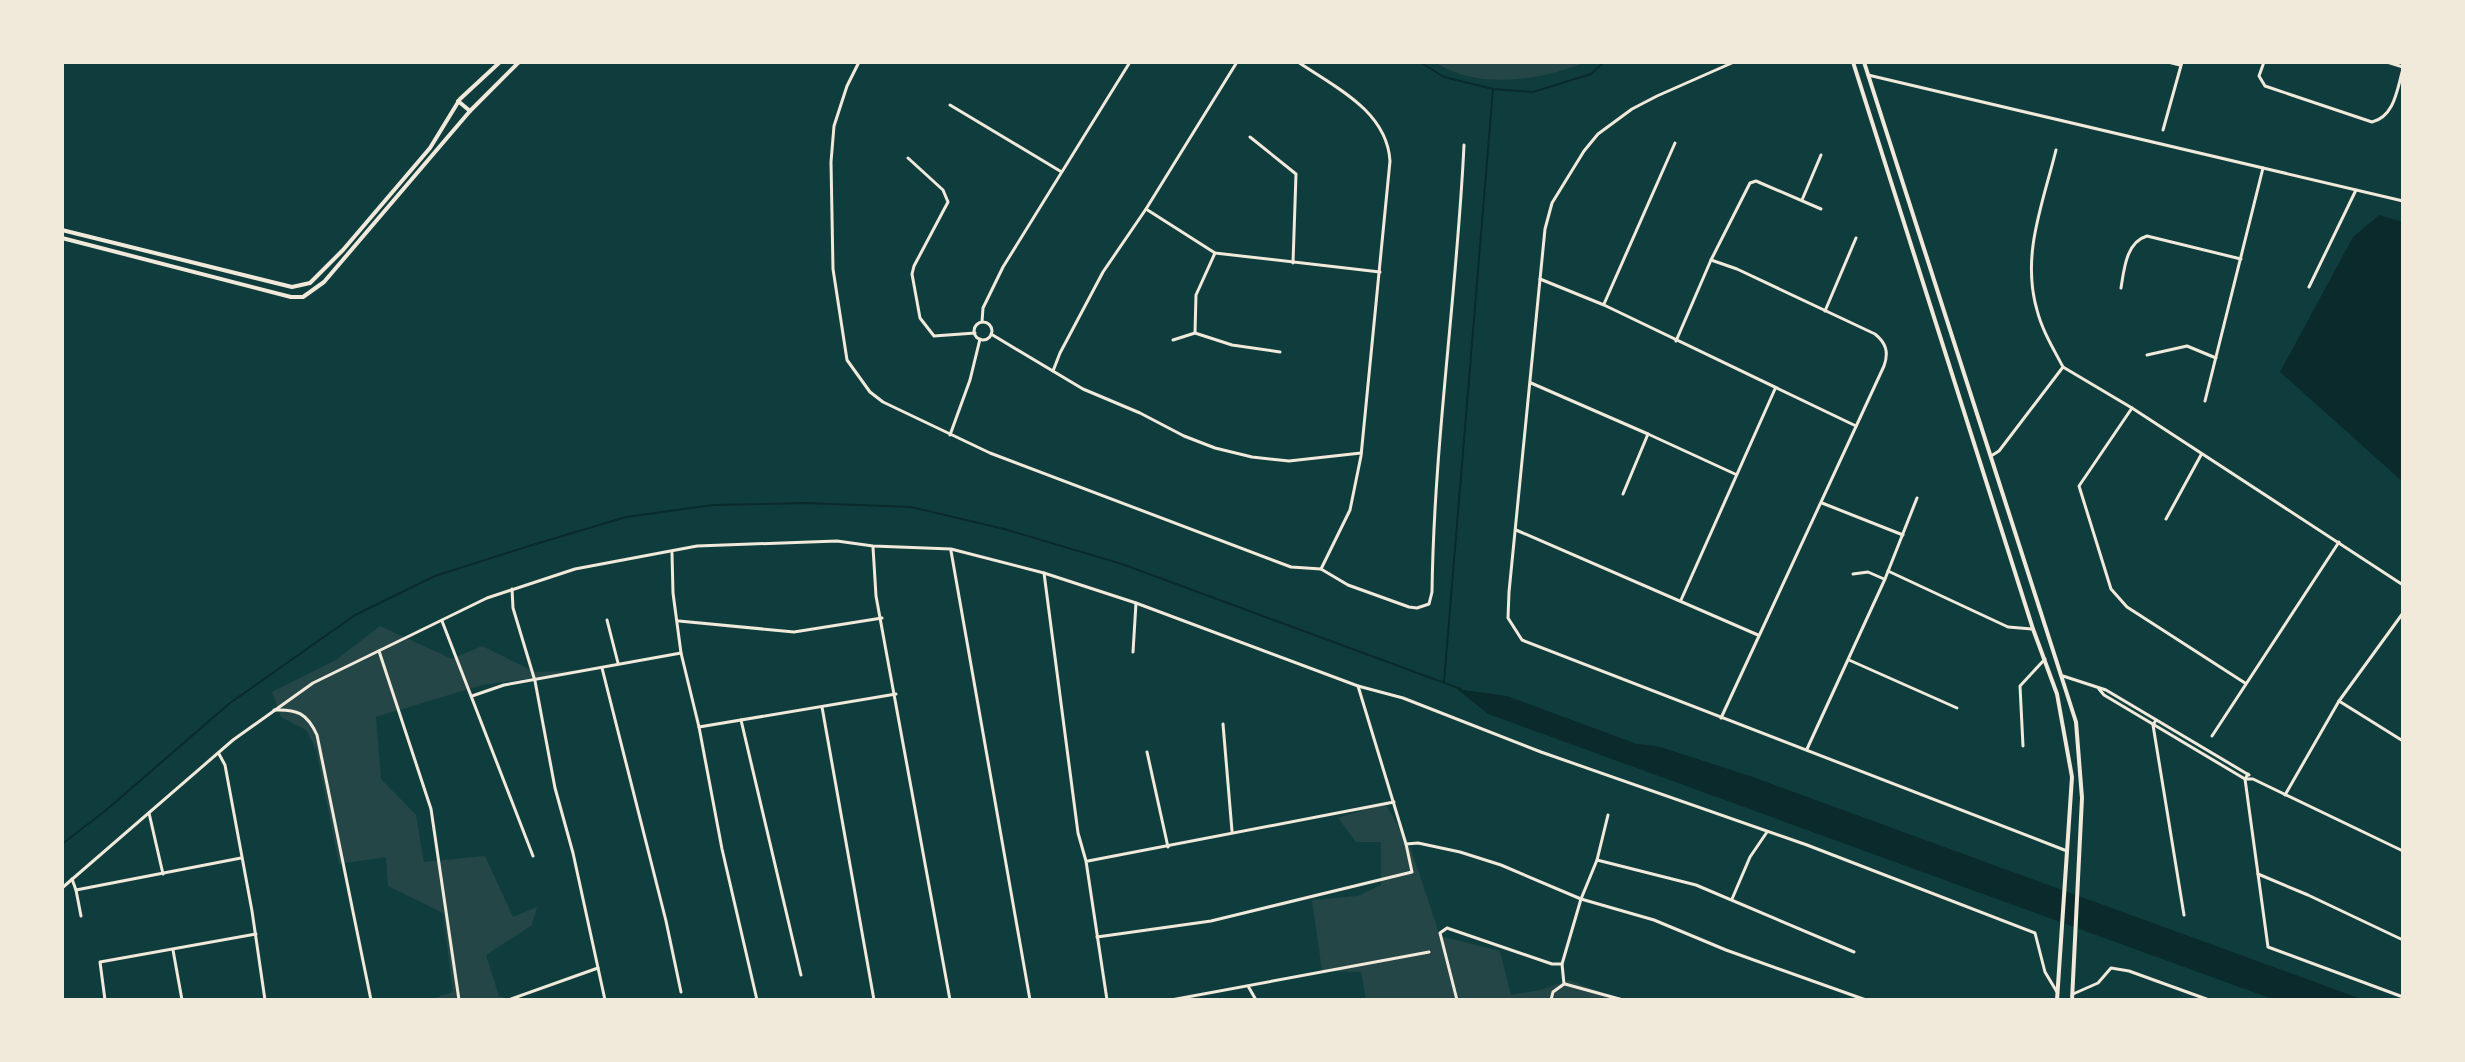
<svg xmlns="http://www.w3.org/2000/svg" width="2465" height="1062" font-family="'Asap Condensed',sans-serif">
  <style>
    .green { fill: #244646 }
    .water { fill: #0a2a2b }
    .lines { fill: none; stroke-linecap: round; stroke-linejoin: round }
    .stream { stroke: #0a2a2b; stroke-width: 2 }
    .minor { stroke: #f1e9da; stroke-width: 3 }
    .tertiary { stroke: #f1e9da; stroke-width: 4 }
    .secondary { stroke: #f1e9da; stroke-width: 4 }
  </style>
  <rect width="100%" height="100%" fill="#0f3d3e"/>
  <!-- green -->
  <g class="green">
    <path d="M1435 62H1586C1541 80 1478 91 1435 62Z"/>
    <path d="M380 626 452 659 482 646 535 672 592 670 482 685 376 717 381 779 416 815 424 862 485 856 513 917 537 907 532 925 486 955 499 996 511 1000H429L453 992 443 913 388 886 386 857 339 864 316 749 306 730 281 717 272 692 336 660Z"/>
    <path d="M1385 803 1410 846 1440 936 1500 951 1511 995 1541 990 1569 980 1623 1000H1366L1361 972 1322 971 1312 900 1358 896 1381 885V842H1356L1338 818Z"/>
  </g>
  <!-- water -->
  <g class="water">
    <path d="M2379 215 2403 222V482L2280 372 2353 237Z"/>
    <path d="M1457 689 1507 696 1637 744 1657 746 1747 775 2364 1000H2275L1488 714Z"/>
  </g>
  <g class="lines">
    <!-- stream -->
    <g class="stream">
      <path d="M1420 62 1444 77 1493 89 1533 92 1591 74 1604 62"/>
      <path d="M1444 682 1493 89"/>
      <path d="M62 844 105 811 230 703 355 615 435 576 529 546 626 517 713 505 805 503 911 507 1004 529 1122 564 1461 689"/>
    </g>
    <!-- minor -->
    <g class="minor">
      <path d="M859 62 847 86 834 126 831 162 833 269 847 360 870 392 883 402 990 453 1291 567 1321 569 1348 585 1409 607 1417 608 1429 604 1432 592C1434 442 1457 294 1464 145"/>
      <path d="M1298 62C1335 87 1387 111 1390 161L1361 456 1350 510 1321 569"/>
      <path d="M1734 62 1657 96 1632 109 1598 134 1584 151 1552 203 1545 229 1509 592 1508 618 1522 640 2067 851"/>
      <path d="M2168 62 2180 65"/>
      <path d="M2264 62 2259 76 2265 86 2372 122C2395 116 2397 89 2403 69"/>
      <path d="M2387 62 2403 67"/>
      <path d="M1868 75 2403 201"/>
      <path d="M950 105 1060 171"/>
      <path d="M2163 130 2182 62"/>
      <path d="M1250 137 1296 174 1293 263"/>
      <path d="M908 158 943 190 948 202 914 266 912 274 920 318 934 336 975 333"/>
      <path d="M1802 200 1821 155"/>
      <path d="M1146 209 1215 253 1380 272"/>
      <path d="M1711 260 1750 183 1756 181 1821 209"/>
      <path d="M1540 279 1604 305 1856 426"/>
      <path d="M2309 287 2356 190"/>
      <path d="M2121 288C2124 270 2126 242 2147 236L2241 259"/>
      <path d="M1604 304 1675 143"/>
      <path d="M1825 311 1856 238"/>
      <path d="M982 322 983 308 1003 267 1130 62"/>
      <circle cx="983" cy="331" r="9"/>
      <path d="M1195 333 1196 295 1215 253"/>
      <path d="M991 334 1083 389 1140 413 1184 436 1215 448 1252 457 1289 461 1361 453"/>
      <path d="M1173 340 1195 333 1232 345 1280 352"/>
      <path d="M1676 341 1711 260 1737 269 1875 334C1886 343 1889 352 1884 366L1721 718"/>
      <path d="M2147 355 2187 346 2216 358"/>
      <path d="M2063 367 2132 408 2403 585"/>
      <path d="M1053 371 1060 353 1103 272 1146 209 1237 62"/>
      <path d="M1531 383 1648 434 1623 494"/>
      <path d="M2205 401 2263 168"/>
      <path d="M2132 408 2079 486 2111 589 2127 607 2245 683"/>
      <path d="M1648 434 1735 474"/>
      <path d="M950 435 970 380 980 339"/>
      <path d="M1991 456 1999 451 2063 367C2053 348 2042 330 2037 310 2021 255 2043 203 2056 150"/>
      <path d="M1822 503 1903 535"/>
      <path d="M2166 519 2201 455"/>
      <path d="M1516 530 1758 635"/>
      <path d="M873 547 876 596 950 1000"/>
      <path d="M951 551 1030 1000"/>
      <path d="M672 553 673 593 681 653 699 727 722 849 757 1000"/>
      <path d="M1888 571 2008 627 2032 629"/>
      <path d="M1044 573 1078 833 1086 861 1107 1000"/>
      <path d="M1853 574 1868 572 1884 579"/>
      <path d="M512 589 513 608 535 681 555 788 573 853 605 1000"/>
      <path d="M1681 600 1775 389"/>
      <path d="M607 620 618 663"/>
      <path d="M442 621 533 856"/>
      <path d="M679 621 794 632 882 618"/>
      <path d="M379 651 431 809 459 1000"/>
      <path d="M1133 652 1136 603"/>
      <path d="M1849 660 1957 708"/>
      <path d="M602 668 666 921 681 992"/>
      <path d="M2063 676 2106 690 2249 775"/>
      <path d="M2099 689 2104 695 2245 779H2253L2403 851"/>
      <path d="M472 696 504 685 681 653"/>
      <path d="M2339 701 2403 741"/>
      <path d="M822 707 874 1000"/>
      <path d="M274 710C297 709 307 713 317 735L371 1000"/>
      <path d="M741 720 801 975"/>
      <path d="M2156 720 2153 725 2184 915"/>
      <path d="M1223 724 1232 831"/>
      <path d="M699 727 896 694"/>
      <path d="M2212 736 2339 542"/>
      <path d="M2023 746 2020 686 2045 659"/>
      <path d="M1807 749 1885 579 1917 498"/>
      <path d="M1147 752 1168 847"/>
      <path d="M219 754 225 765 252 911 265 1000"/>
      <path d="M2248 774 2245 779 2258 874 2308 895 2403 940"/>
      <path d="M2285 795 2339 701 2403 613"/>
      <path d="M149 813 163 874"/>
      <path d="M1406 844 1418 843 1460 852 1501 865 1581 899 1654 920 1726 950 1866 1000"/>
      <path d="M1597 860 1696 885 1854 952"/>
      <path d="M1088 861 1394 802"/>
      <path d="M2258 874 2268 947 2403 997"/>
      <path d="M72 879 76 890 241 858"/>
      <path d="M62 888 233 740 313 683 487 598 575 569 697 546 837 541 873 546 951 549 1044 573 1136 603 1358 686 1403 698 1541 752 1807 845 2035 933 2045 972 2057 992"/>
      <path d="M76 890 81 916"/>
      <path d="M1732 899 1750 857 1767 832"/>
      <path d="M1097 937 1211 921 1412 872 1406 844 1358 686"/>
      <path d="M173 950 182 1000"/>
      <path d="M1565 984 1623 1000"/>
      <path d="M1248 986 1256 1000"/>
      <path d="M2073 994 2098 983 2111 968 2129 971 2209 1000"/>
      <path d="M105 1000 100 962 256 934"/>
      <path d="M508 1000 598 968"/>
      <path d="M1171 1000 1429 952"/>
      <path d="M1457 1000 1440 933 1447 928 1552 964H1562"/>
      <path d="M1551 1000 1553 992 1564 984 1562 964 1581 899 1597 860 1608 815"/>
    </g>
    <!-- tertiary -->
    <g class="tertiary">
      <path d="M458 101 470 111"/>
      <path d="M62 230 292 287 310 283 343 250 430 148 460 99 500 62"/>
      <path d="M62 238 291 297H303L324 282 470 111 519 62"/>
    </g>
    <!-- secondary -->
    <g class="secondary">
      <path d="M1853 62 2033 629 2057 694 2072 777 2057 1000"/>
      <path d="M1864 62 2076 722 2082 798 2072 1000"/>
    </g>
  </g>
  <!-- border -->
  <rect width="2465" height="1062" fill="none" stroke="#f1e9da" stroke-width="128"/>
</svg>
